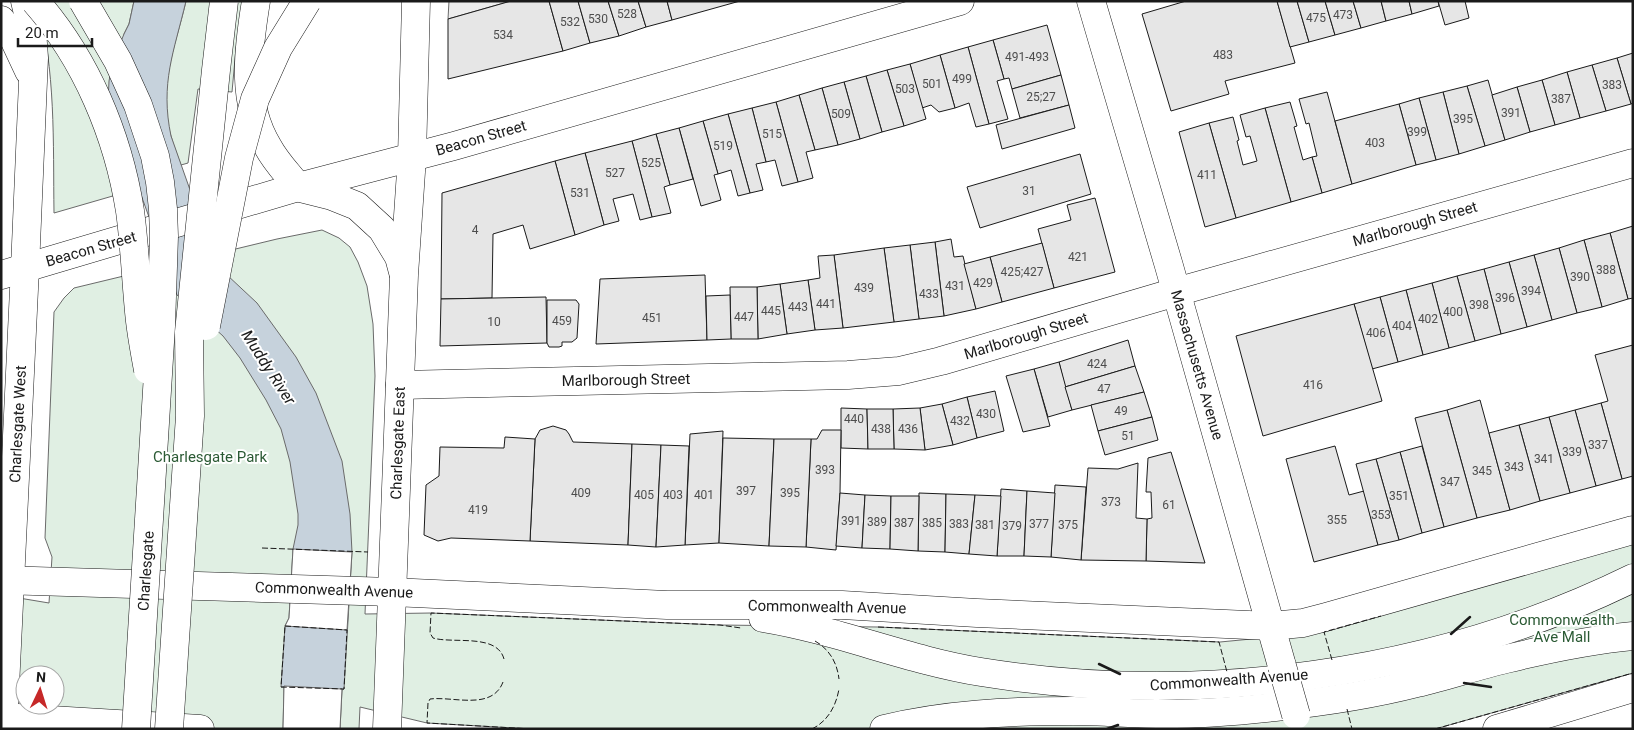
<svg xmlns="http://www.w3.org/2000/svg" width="1634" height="730" font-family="Roboto,sans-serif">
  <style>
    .green { fill: #e0efe3; stroke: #6a6a6a }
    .parking { fill: #ededed; stroke: #6a6a6a }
    .water { fill: #c6d2dc; stroke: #6a6a6a }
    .pier { fill: #fff; stroke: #6a6a6a }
    .building { fill: #e6e6e6; stroke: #1a1a1a }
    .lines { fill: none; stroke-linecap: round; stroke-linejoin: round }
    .minor-casing { stroke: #1a1a1a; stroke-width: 29 }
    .major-casing { stroke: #1a1a1a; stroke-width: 29 }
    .highway-casing { stroke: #1a1a1a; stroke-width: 29 }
    .minor { stroke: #fff; stroke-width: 28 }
    .major { stroke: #fff; stroke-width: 28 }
    .highway { stroke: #fff; stroke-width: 28 }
    .major-bridge-casing { stroke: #1a1a1a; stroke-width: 29; stroke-linecap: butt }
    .highway-bridge-casing { stroke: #1a1a1a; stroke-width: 29; stroke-linecap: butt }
    .major-bridge { stroke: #fff; stroke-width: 28 }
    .highway-bridge { stroke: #fff; stroke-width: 28 }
    .fence { stroke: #1a1a1a; stroke-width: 1; stroke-dasharray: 6 2.5; stroke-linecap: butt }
    .wall { stroke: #1a1a1a; stroke-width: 2.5 }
    .labels { text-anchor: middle; stroke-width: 4; stroke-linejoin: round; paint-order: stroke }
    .number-label { font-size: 12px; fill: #4d4d4d }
    .street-label { font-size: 15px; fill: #1a1a1a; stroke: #fff }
    .park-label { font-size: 15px; fill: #2b5a34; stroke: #fff }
    .water-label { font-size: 16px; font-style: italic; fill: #1a1a1a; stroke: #fff }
  </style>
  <rect width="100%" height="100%" fill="#fff"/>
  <!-- green -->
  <g class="green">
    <path d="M37 1H134L129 24 124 34 130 191 54 213C53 142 56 70 37 1Z"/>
    <path d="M186 1H246L236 48 232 92 198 89 188 163 181 165C175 150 170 135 167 120 161 79 177 40 186 1Z"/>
    <path d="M322 230 339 238 350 247 358 262 367 286 373 324 375 376 365 614 431 613 720 625 878 627 1220 642 1324 632 1633 542V673L1435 729H532L427 723 360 707 359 729H31L38 705H55V675H25L1 684V595L49 603 52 557 45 538 54 312 64 298 74 288 277 239Z"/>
  </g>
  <!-- parking -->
  <path class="parking" d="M449 1H511L448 19Z"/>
  <!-- water -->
  <path class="water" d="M134 1H186C174 52 160 83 171 136L213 255 226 274 257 303 296 357 316 393 342 461 350 514 352 552 344 689 342 690 340 729H283L284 687H281L285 626 289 618 293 549 298 525V514L290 462 281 429 266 400 240 358 223 336 177 295 108 103 109 81 113 61 124 34 129 24Z"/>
  <!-- pier -->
  <g class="pier">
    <path d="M293 549 352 552 347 630 285 626 289 618Z"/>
    <path d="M284 686 342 689 340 729H283Z"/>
  </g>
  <!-- building -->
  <g class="building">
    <path d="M511 1H549L563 51 448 79V19Z"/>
    <path d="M549 1H578L590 43 563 51Z"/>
    <path d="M578 1H608L619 36 590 43Z"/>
    <path d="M608 1H638L646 27 619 36Z"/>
    <path d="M638 1H667L672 20 646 27Z"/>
    <path d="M667 1H740L672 20Z"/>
    <path d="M1186 1H1277L1295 63 1225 81 1229 94 1171 111 1142 14Z"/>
    <path d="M1277 1H1297L1309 42 1290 47Z"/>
    <path d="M1297 1H1325L1335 35 1309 42Z"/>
    <path d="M1325 1H1353L1361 28 1335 35Z"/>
    <path d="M1353 1H1381L1386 21 1361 28Z"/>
    <path d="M1381 1H1409L1412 14 1386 21Z"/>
    <path d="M1409 1H1438L1439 6 1412 14Z"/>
    <path d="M1438 1H1465L1469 18 1445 25Z"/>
    <path d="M1047 25 1061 75 1012 89 1009 78 1004 79 993 40Z"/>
    <path d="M993 40 1004 79 997 81 1008 119 989 124 968 47Z"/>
    <path d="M968 47 989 124 976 127 969 103 955 108 940 55Z"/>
    <path d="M1633 53V103L1631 104 1617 58Z"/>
    <path d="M940 55 955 108 939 112 931 105 922 108 910 64Z"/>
    <path d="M1617 58 1631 104 1606 111 1592 65Z"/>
    <path d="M910 64 926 119 904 126 887 70Z"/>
    <path d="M1592 65 1606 111 1580 118 1567 72Z"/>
    <path d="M887 70 904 126 882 132 866 76Z"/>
    <path d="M1567 72 1580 118 1555 125 1542 80Z"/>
    <path d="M1061 75 1069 105 1020 118 1012 89Z"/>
    <path d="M866 76 882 132 860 139 844 82Z"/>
    <path d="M1488 80 1505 140 1485 146 1467 86Z"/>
    <path d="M1542 80 1555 125 1530 132 1517 87Z"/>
    <path d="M844 82 860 139 838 145 822 88Z"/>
    <path d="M1467 86 1485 146 1459 154 1443 92Z"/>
    <path d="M1517 87 1530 132 1505 140 1492 95Z"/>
    <path d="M822 88 838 145 815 150 799 95Z"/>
    <path d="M1327 92 1352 184 1322 193 1312 157 1317 156 1309 123 1306 124 1299 99Z"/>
    <path d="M1443 92 1459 154 1436 160 1419 98Z"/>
    <path d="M799 95 815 150 806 152 813 178 798 182 776 102Z"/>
    <path d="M1419 98 1436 160 1416 165 1399 104Z"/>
    <path d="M776 102 798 182 782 186 775 160 766 162 752 108Z"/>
    <path d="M1290 102 1297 126 1294 127 1303 160 1312 157 1322 193 1291 202 1265 108Z"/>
    <path d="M1399 104 1416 165 1352 184 1335 121Z"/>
    <path d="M1069 105 1075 128 1002 149 996 125Z"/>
    <path d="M752 108 766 162 756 164 763 190 750 193 728 114Z"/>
    <path d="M1265 108 1291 202 1236 218 1209 123 1233 117 1239 140 1237 141 1243 165 1257 161 1250 136 1246 137 1240 115Z"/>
    <path d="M728 114 750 193 738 196 731 170 718 174 703 121Z"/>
    <path d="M703 121 718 174 714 175 721 200 701 206 679 128Z"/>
    <path d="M1209 123 1236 218 1205 227 1179 132Z"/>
    <path d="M679 128 693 179 670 185 656 134Z"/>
    <path d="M656 134 670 185 664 187 671 213 652 217 632 141Z"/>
    <path d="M632 141 652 217 640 220 633 194 613 199 619 221 604 225 585 153Z"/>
    <path d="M585 153 604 225 575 235 555 161Z"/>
    <path d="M1080 154 1091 194 980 228 967 187Z"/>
    <path d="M555 161 575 235 530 249 523 225 493 234 492 298 441 299 442 193Z"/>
    <path d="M1095 198 1115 272 1054 288 1038 229 1071 220 1067 205Z"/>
    <path d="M1633 226V298L1628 299 1610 233Z"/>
    <path d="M1610 233 1628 299 1602 307 1584 240Z"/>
    <path d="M951 239 954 257 963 256 976 309 944 316 935 242Z"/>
    <path d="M1584 240 1602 307 1577 313 1559 248Z"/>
    <path d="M935 242 944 316 919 319 910 245Z"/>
    <path d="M1042 243 1054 288 1002 302 990 257Z"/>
    <path d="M910 245 919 319 894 322 884 248Z"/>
    <path d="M884 248 894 322 843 328 834 255Z"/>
    <path d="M1559 248 1577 313 1552 320 1534 255Z"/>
    <path d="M834 255 843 328 815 330 808 280 820 278 818 256Z"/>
    <path d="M1534 255 1552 320 1527 327 1509 262Z"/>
    <path d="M990 257 1002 302 976 309 964 264Z"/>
    <path d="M1509 262 1527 327 1501 334 1484 269Z"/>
    <path d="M1484 269 1501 334 1475 341 1457 276Z"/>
    <path d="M705 275 707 340 596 344 600 279Z"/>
    <path d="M1457 276 1475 341 1449 348 1432 283Z"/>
    <path d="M808 280 815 330 787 334 780 284Z"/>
    <path d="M1432 283 1449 348 1423 355 1406 290Z"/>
    <path d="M780 284 787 334 758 339 757 287Z"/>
    <path d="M730 287H757L758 339H731Z"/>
    <path d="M1406 290 1423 355 1398 362 1380 297Z"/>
    <path d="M730 295 731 339 707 340 706 296Z"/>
    <path d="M546 297 547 343 440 346 441 299Z"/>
    <path d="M1380 297 1398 362 1372 369 1354 304Z"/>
    <path d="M547 300H576L579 304 577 338 572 342H562V346L559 347H549L547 343Z"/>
    <path d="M1354 304 1382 401 1263 436 1236 336Z"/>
    <path d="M1128 340 1135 366 1065 387 1059 362Z"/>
    <path d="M1633 345V476L1622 479 1601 403 1608 401 1595 355Z"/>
    <path d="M1059 362 1072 410 1048 417 1034 369Z"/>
    <path d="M1135 366 1144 392 1072 410 1065 387Z"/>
    <path d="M1034 369 1050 426 1023 432 1006 376Z"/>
    <path d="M995 391 1004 431 977 438 967 397Z"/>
    <path d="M1144 392 1152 417 1098 431 1091 405Z"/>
    <path d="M967 397 977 438 953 445 942 404Z"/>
    <path d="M1480 400 1510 510 1477 518 1447 410Z"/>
    <path d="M1601 403 1622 479 1596 486 1575 410Z"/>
    <path d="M942 404 953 445 925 450 920 408Z"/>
    <path d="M841 408 867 409 868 449 841 448Z"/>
    <path d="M920 408 925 450 894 449 893 409Z"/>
    <path d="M867 409H893L894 449H868Z"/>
    <path d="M1447 410 1477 518 1444 527 1415 418Z"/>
    <path d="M1575 410 1596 486 1570 493 1549 417Z"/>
    <path d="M1152 417 1158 440 1105 455 1098 431Z"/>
    <path d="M1549 417 1570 493 1540 501 1519 425Z"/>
    <path d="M1519 425 1540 501 1510 510 1489 433Z"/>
    <path d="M553 426 566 430 569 434 573 442 632 444 628 545 530 541 535 439 540 430Z"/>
    <path d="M822 430H841L840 493 836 550 806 547 811 439H817Z"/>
    <path d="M723 431 719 543 685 545 690 434Z"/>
    <path d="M505 437 535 439 530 541 451 538 438 541 424 535 426 485 439 476 440 447 504 448Z"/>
    <path d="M723 438 774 439 769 546 719 543Z"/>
    <path d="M774 439H811L806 547 769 546Z"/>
    <path d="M632 444 661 445 656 547 628 545Z"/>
    <path d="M661 445 689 446 685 545 656 547Z"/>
    <path d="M1335 446 1349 495 1364 491 1378 545 1314 562 1286 459Z"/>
    <path d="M1422 446 1444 527 1422 533 1400 452Z"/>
    <path d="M1171 452 1205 563 1146 561 1147 519 1152 518 1151 492H1146L1148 458Z"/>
    <path d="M1400 452 1422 533 1399 540 1376 459Z"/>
    <path d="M1376 459 1399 540 1378 545 1356 464Z"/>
    <path d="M1138 463 1136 518 1147 519 1146 561 1081 560 1088 468 1118 469Z"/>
    <path d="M1055 485 1086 487 1081 560 1051 557Z"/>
    <path d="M1001 489 1027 491 1024 556H997Z"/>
    <path d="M1027 491 1055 493 1051 557 1024 556Z"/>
    <path d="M840 493 865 495 862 548 836 546Z"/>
    <path d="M919 493 946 494 945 552 918 551Z"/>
    <path d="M946 494 975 495 969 554 945 552Z"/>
    <path d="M865 495 891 496 890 549 862 548Z"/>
    <path d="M975 495 1001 496 997 556 969 554Z"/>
    <path d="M891 496H919L918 551 890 549Z"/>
  </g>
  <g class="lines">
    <!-- minor casing -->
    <g class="minor-casing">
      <path id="minor" d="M400 385 848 375 899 371 941 361 1176 292 1633 163"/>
    </g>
    <!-- major casing -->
    <g class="major-casing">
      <g id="major">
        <path d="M1091 1 1169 266 1282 666"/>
        <path d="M300 188 332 196 357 206 382 229 399 257 403 272"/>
        <path d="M1 275 298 187 454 146 960 1"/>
        <path d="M1 580 392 592 667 605H842L977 613 1271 626 1303 623 1326 617 1633 530"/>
        <path d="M763 618C837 630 907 660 981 672 1200 707 1433 676 1633 578"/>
        <path d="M1 717 200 729"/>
        <path d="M3 729 25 268"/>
        <path d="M387 729 404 275 412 157"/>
        <path d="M884 729C946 714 1010 711 1073 711 1104 711 1134 714 1165 714 1201 714 1238 711 1275 707 1323 702 1370 695 1417 683 1447 676 1476 666 1506 659 1547 649 1590 640 1633 636"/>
        <path d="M1497 729 1633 688"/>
      </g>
    </g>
    <!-- highway casing -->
    <g class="highway-casing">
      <g id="highway">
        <path d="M25 1 32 30 34 58 25 268"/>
        <path d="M256 1C248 50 241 103 268 147 276 162 288 174 298 187"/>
        <path d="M1 20 14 39 29 71"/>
        <path d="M412 157 416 1"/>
      </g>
    </g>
    <!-- minor -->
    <use href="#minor" class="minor"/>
    <!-- major -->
    <use href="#major" class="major"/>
    <!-- highway -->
    <use href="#highway" class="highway"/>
    <!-- major-bridge casing -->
    <g class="major-bridge-casing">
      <path id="major-bridge" d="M1282 666 1296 715"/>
    </g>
    <!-- highway-bridge casing -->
    <g class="highway-bridge-casing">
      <g id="highway-bridge">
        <path d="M35 1C86 59 118 135 130 211 135 247 136 285 140 321 142 338 145 354 148 370"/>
        <path d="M83 1 118 61 138 105 155 156 160 182 163 209 164 236 161 326 136 729"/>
        <path d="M206 326 239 158 255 99 278 48 307 1"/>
        <path d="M169 729 190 416 189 332 216 70 224 1"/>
      </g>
    </g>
    <!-- major-bridge -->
    <use href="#major-bridge" class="major-bridge"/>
    <!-- highway-bridge -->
    <use href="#highway-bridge" class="highway-bridge"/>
    <!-- fence -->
    <g class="fence">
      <path d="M262 548 368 552"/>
      <path d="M285 626 347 630 344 689 281 687Z"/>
      <path d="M878 627 1219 642 1227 672"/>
      <path d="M815 641C829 649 837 662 839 679"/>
      <path d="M504 659C497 633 453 644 433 638L430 633 431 613 720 625 741 628"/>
      <path d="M1332 660 1324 632 1381 616"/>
      <path d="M503 682C492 711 453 696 430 699L428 703 427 723 532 729"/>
      <path d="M1347 709 1352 729"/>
      <path d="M812 729C828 721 836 706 839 689"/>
      <path d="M1435 729 1633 673"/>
    </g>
    <!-- wall -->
    <g class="wall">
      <path d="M1451 634 1470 617"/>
      <path d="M1099 664 1120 674"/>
      <path d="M1464 683 1491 687"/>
      <path d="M1107 729 1118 725"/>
    </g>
  </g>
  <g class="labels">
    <!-- number labels -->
    <g class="number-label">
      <text x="627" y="18">528</text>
      <text x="1343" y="19">473</text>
      <text x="1316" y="22">475</text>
      <text x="598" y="23">530</text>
      <text x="570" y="26">532</text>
      <text x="503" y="39">534</text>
      <text x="1223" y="59">483</text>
      <text x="1027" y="61">491-493</text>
      <text x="962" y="83">499</text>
      <text x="932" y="88">501</text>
      <text x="1612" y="89">383</text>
      <text x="905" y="93">503</text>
      <text x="1041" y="101">25;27</text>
      <text x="1561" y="103">387</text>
      <text x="1511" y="117">391</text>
      <text x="841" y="118">509</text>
      <text x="1463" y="123">395</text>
      <text x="1417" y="136">399</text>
      <text x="772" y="138">515</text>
      <text x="1375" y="147">403</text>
      <text x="723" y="150">519</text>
      <text x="651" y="167">525</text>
      <text x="615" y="177">527</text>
      <text x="1207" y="179">411</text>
      <text x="1029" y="195">31</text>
      <text x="580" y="197">531</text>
      <text x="475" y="234">4</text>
      <text x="1078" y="261">421</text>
      <text x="1606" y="274">388</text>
      <text x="1022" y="276">425;427</text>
      <text x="1580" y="281">390</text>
      <text x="983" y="287">429</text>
      <text x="955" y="290">431</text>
      <text x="864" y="292">439</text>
      <text x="1531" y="295">394</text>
      <text x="929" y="298">433</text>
      <text x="1505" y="302">396</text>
      <text x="826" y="308">441</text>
      <text x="1479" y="309">398</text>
      <text x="798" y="311">443</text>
      <text x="771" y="315">445</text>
      <text x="1453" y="316">400</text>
      <text x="744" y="321">447</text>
      <text x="652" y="322">451</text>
      <text x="1428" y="323">402</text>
      <text x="562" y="325">459</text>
      <text x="494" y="326">10</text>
      <text x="1402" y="330">404</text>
      <text x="1376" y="337">406</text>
      <text x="1097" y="368">424</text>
      <text x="1313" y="389">416</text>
      <text x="1104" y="393">47</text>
      <text x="1121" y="415">49</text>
      <text x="986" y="418">430</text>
      <text x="854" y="423">440</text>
      <text x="960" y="425">432</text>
      <text x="881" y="433">438</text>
      <text x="908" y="433">436</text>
      <text x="1128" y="440">51</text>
      <text x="1598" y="449">337</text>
      <text x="1572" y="456">339</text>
      <text x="1544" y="463">341</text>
      <text x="1514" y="471">343</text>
      <text x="825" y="474">393</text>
      <text x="1482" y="475">345</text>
      <text x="1450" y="486">347</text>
      <text x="746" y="495">397</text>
      <text x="581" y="497">409</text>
      <text x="790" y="497">395</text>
      <text x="644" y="499">405</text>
      <text x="673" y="499">403</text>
      <text x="704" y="499">401</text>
      <text x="1399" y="500">351</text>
      <text x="1111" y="506">373</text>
      <text x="1169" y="509">61</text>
      <text x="478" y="514">419</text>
      <text x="1381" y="519">353</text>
      <text x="1337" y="524">355</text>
      <text x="851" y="525">391</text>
      <text x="877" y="526">389</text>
      <text x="904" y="527">387</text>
      <text x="932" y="527">385</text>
      <text x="959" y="528">383</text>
      <text x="1039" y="528">377</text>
      <text x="985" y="529">381</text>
      <text x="1068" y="529">375</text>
      <text x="1012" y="530">379</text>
    </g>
    <!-- street labels -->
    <g class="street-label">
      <text transform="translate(481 138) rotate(-16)" y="5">Beacon Street</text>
      <text transform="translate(1415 224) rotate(-16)" y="5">Marlborough Street</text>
      <text transform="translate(91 249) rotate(-16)" y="5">Beacon Street</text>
      <text transform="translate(1026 336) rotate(-17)" y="5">Marlborough Street</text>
      <text transform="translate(1197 365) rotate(74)" y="5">Massachusetts Avenue</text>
      <text transform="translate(626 380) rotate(-1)" y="5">Marlborough Street</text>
      <text transform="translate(18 424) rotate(-87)" y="5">Charlesgate West</text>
      <text transform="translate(398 443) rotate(-88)" y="5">Charlesgate East</text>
      <text transform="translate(146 571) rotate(-86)" y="5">Charlesgate</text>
      <text transform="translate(334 590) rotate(2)" y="5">Commonwealth Avenue</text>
      <text transform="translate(827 607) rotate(1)" y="5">Commonwealth Avenue</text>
      <text transform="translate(1229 680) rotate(-4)" y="5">Commonwealth Avenue</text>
    </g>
    <!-- park labels -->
    <g class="park-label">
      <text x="210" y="462">Charlesgate Park</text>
      <text x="1562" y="625">Commonwealth<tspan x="1562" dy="17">Ave Mall</tspan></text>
    </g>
    <!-- water labels -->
    <g class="water-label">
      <text transform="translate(269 367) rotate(57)" y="6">Muddy River</text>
    </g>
  </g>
  <!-- border -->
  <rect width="1634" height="730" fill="none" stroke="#1a1a1a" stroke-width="5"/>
  <!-- north arrow -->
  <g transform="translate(40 690) rotate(4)"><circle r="24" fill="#ffffff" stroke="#a3a3a3"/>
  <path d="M0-4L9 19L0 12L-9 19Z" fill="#c62828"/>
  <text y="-8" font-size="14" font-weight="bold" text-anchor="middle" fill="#1a1a1a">N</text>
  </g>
  <!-- scale -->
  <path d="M18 38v8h74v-8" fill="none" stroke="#1a1a1a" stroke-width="2.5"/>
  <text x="25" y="38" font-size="15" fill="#1a1a1a" stroke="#ffffff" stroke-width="4" paint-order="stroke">20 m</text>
</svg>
